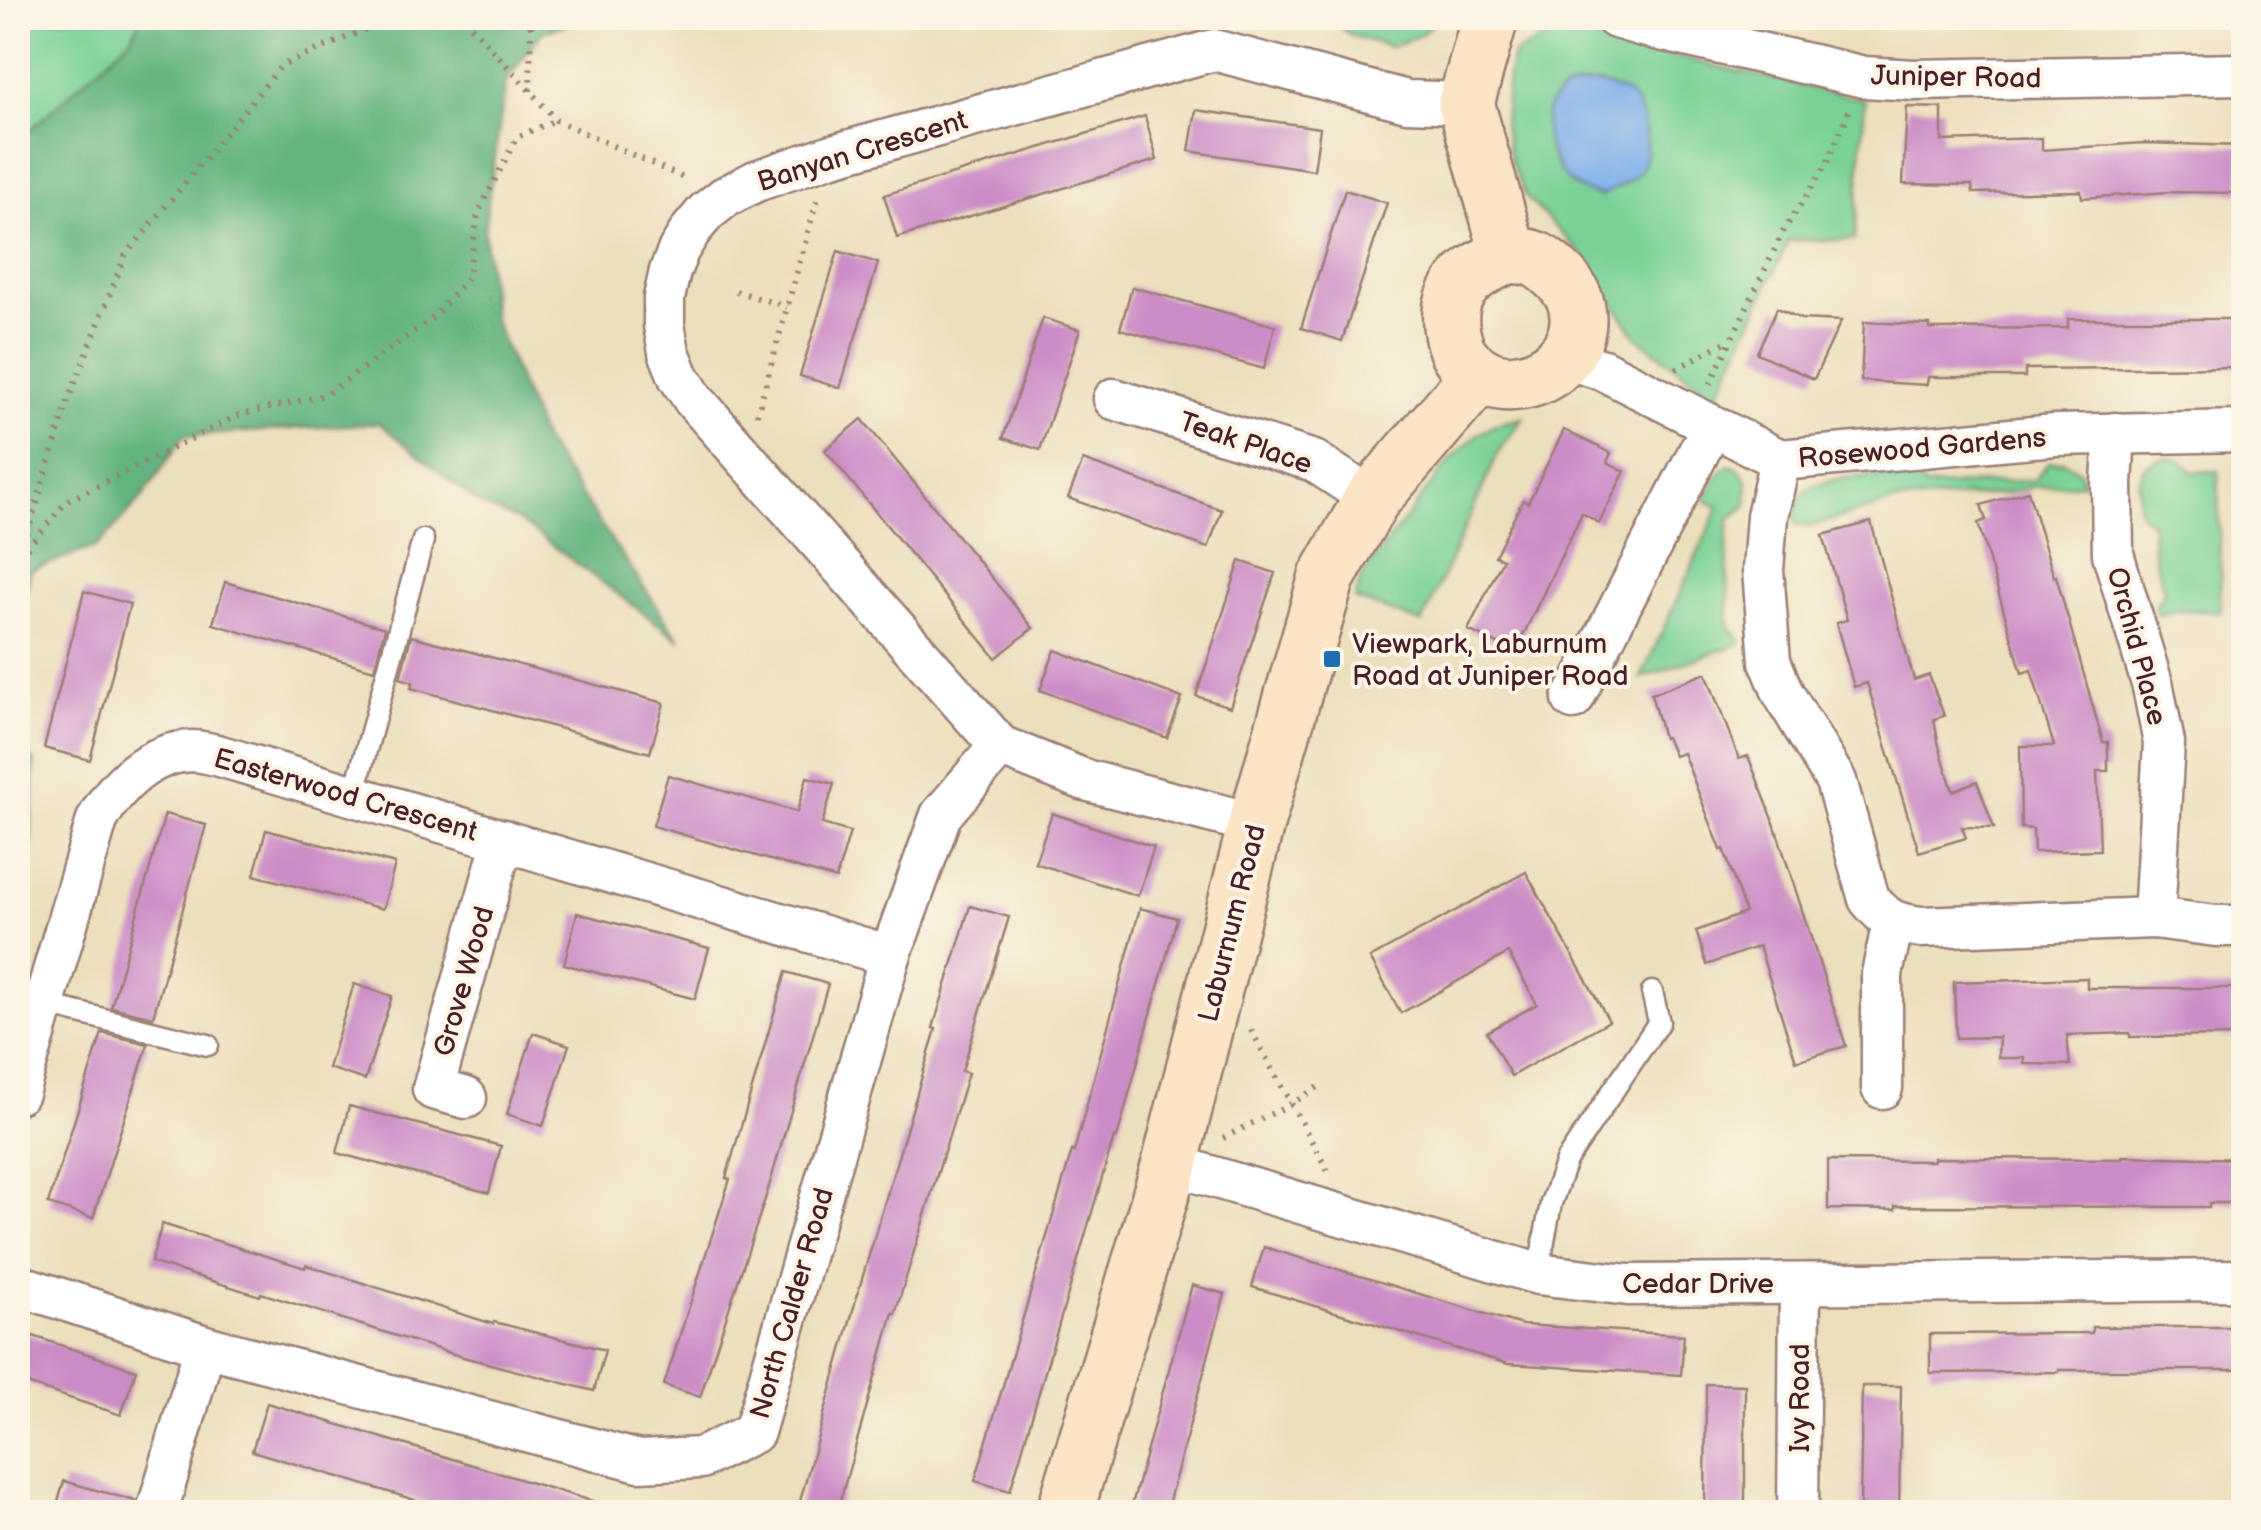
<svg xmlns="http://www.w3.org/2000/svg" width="2261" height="1530" font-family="'Balsamiq Sans',sans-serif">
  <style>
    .green { fill: #79d196; stroke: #627860; stroke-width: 2.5 }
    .forest { fill: #62b37f; stroke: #566955; stroke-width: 2.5 }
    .water { fill: #7eafe9; stroke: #64678a; stroke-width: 2.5 }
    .building { fill: #cb8dc7 }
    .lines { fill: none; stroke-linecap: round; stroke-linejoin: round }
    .lane-casing { stroke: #9b7f74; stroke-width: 25 }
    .street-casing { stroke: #9b7f74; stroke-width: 45 }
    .secondary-casing { stroke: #9b7f74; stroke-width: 60 }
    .path { stroke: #9b7f74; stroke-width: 6; stroke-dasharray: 2.5 8; stroke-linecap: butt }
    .lane { stroke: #fff; stroke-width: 20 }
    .street { stroke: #fff; stroke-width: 40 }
    .secondary { stroke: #fce5c4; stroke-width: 55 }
    .poi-dot { fill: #1f6fb2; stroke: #fcf5e5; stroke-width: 4 }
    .labels { text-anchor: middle; stroke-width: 8; stroke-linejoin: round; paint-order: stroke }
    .street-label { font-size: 28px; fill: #4a1f2b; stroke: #fcf5e5 }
    .poi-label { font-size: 28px; fill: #4a1f2b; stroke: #fcf5e5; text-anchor: start }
  </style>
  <rect width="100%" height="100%" fill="#fcf5e5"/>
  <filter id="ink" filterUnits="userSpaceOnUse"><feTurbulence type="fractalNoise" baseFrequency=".01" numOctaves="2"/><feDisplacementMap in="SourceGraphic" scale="20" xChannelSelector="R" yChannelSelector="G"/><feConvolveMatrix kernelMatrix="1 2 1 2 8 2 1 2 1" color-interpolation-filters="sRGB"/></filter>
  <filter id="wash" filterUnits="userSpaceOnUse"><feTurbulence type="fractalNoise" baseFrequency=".0048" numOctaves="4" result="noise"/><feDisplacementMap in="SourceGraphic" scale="40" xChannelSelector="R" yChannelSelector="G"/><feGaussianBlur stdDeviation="2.25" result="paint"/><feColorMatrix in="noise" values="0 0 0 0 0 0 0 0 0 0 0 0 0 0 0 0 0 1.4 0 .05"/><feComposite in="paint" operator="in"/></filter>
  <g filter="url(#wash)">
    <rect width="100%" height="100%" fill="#ecdfbc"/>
    <!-- green -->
    <g class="green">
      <path d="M18 18H142L130 39 18 141Z"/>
      <path d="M1326 18H1437L1422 34 1392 47 1353 36Z"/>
      <path d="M1559 30 1865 100 1855 240H1789L1716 398 1636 336 1578 250 1526 197 1511 162 1504 125 1508 76 1513 55Z"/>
      <path d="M1523 418 1500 449 1422 623 1355 599 1361 577 1451 459 1478 434 1500 423Z"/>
      <path d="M2163 458 2179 459 2193 472 2218 471 2221 611 2179 610 2158 615 2155 607 2164 591 2153 552 2152 524 2139 511C2138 486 2133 466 2163 458Z"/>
      <path d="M2064 461 2080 472 2084 483 2031 487 2003 494 1894 502 1811 526 1795 524C1796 514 1795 501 1803 493 1818 476 1886 475 1908 473L1926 487 2034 480 2049 462Z"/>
      <path d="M1729 465C1750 471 1749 487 1747 505L1730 519 1727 539 1729 627 1741 640V643L1641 678 1719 507 1705 500C1711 488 1717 472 1729 465Z"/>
    </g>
    <!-- forest -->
    <g class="forest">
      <path d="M142 18H586L542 32 506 81 484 229 493 318 543 440 680 640 519 521 479 504 379 423 184 436 141 499 98 546 31 570 18 628V141L130 39Z"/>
      <path d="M18 750 35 761 30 850 18 911Z"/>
    </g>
    <!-- water -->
    <path class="water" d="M1597 84C1607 86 1619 88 1627 94 1645 106 1652 151 1641 169 1633 181 1613 190 1600 196 1591 193 1579 191 1572 184 1551 168 1534 121 1554 99 1565 86 1581 85 1597 84Z"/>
    <g id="blocks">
      <!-- building -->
      <g class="building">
        <path d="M1907 107 1942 108V141L2042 138V150L2144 143 2242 146 2241 193 2170 192 2082 198 2081 191 1973 193 1972 185 1903 184Z"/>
        <path d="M1196 110 1320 128 1314 170 1189 151Z"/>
        <path d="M1145 116 1157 160 897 238 884 195Z"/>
        <path d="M1345 190 1387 203 1342 341 1301 328Z"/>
        <path d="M838 251 878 263 840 388 800 376Z"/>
        <path d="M1132 287 1275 326 1264 369 1120 329Z"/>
        <path d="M1777 308 1801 319 1841 321 1814 379 1757 353Z"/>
        <path d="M1043 318 1080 330 1040 450 1003 438Z"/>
        <path d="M2068 319H2244V367L2025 369V377H1928L1927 385 1861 381 1864 322 1930 325V329L2068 328Z"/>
        <path d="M862 419 1033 628 996 658 825 450Z"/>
        <path d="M1564 430 1611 453 1607 462 1625 471 1599 523 1582 513 1515 652 1468 630 1503 559 1495 556 1523 500 1528 503Z"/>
        <path d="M1083 460 1222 510 1208 548 1068 498Z"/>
        <path d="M2028 491 2054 577 2056 576 2103 742H2108V771H2097L2100 850 2034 852 2033 829 2021 828 2020 746H2054L2031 670 2022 673 1978 523 1986 520 1981 505Z"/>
        <path d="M1871 522 1914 680 1929 675 1944 716 1934 719 1939 746 1953 791 1977 781 1994 828 1962 827 1966 838 1919 852 1867 683 1854 687 1836 623 1847 620 1823 535Z"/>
        <path d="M1240 561 1275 573 1230 707 1196 696Z"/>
        <path d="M225 582 385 628 374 670 213 624Z"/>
        <path d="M84 591 130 604 90 760 44 748Z"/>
        <path d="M411 636 664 703 650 753 411 688 413 682 400 678Z"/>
        <path d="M1055 650 1182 698 1167 738 1040 690Z"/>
        <path d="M1706 673 1739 759 1748 756 1772 817 1846 1046 1796 1061 1759 946 1707 965 1696 931 1745 913 1724 849 1721 850 1683 753 1674 756 1666 737 1663 738 1651 694Z"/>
        <path d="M668 775 797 812 807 777 834 784 822 824 850 832 836 879 653 826Z"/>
        <path d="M1052 813 1154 847 1138 896 1035 863Z"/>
        <path d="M165 814 206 825 153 1017 111 1007Z"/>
        <path d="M266 830 395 864 383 909 254 875Z"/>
        <path d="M1526 872 1609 1021 1511 1076 1487 1032 1537 1004 1508 953 1401 1013 1370 958Z"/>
        <path d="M970 906 1009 917 962 1071 968 1073 895 1314 893 1313 837 1512H797L857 1296 936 1029 933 1028Z"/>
        <path d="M1140 908 1177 918 1117 1138 1114 1137 1010 1491 975 1481 1072 1151 1074 1152Z"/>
        <path d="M577 913 709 948 695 999 564 964Z"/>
        <path d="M786 972 828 984 768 1190 700 1397 664 1385 730 1179 726 1178Z"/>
        <path d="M2087 978V988H2244V1036L2130 1037V1033L2067 1035 2070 1065 2024 1064V1058H1998L1999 1037 1956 1038 1954 982Z"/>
        <path d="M354 984 392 996 365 1080 328 1068Z"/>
        <path d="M102 1033 148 1044 93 1218 48 1204Z"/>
        <path d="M533 1033 569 1045 543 1126 507 1114Z"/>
        <path d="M349 1106 501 1146 489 1193 337 1153Z"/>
        <path d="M2122 1156 2244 1159V1203H2209V1207L1895 1206V1210L1828 1209V1160L1933 1161V1158L2122 1159Z"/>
        <path d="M162 1224 305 1268 306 1265 493 1324 494 1322 605 1350 594 1391 463 1357 261 1293 260 1296 151 1262Z"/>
        <path d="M1264 1247 1522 1325 1684 1335 1681 1375 1508 1364 1252 1287Z"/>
        <path d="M1192 1285 1225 1294 1166 1512H1130Z"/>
        <path d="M2092 1327H2244V1370H2059V1372L1930 1373V1334L2092 1333Z"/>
        <path d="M18 1331 136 1370 121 1415 18 1381Z"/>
        <path d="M1706 1384 1745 1385V1512H1705Z"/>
        <path d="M1862 1386H1901L1899 1512H1860Z"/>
        <path d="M267 1403 605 1505 604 1512H455L252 1451Z"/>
        <path d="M64 1481 135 1501 134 1512H55Z"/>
      </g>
    </g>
  </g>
  <g filter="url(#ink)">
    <use href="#blocks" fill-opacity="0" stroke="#9b7f74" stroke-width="2.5"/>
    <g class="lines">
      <!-- lane casing -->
      <g class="lane-casing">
        <g id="lane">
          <path d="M354 795 423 540"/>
          <path d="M43 1004 208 1045"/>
          <path d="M1538 1274 1551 1203 1566 1161 1659 1022 1652 992"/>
        </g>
      </g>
      <!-- street casing -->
      <g class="street-casing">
        <g id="street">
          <path d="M1616 18 1643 26 1864 77 1914 80 2244 74"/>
          <path d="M1565 358 1603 370 1780 460 2055 435 2244 431"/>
          <path d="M1114 399 1314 461 1372 499"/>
          <path d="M2115 433 2112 483 2113 554 2153 687 2164 743 2154 918"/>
          <path d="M1780 460 1767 516 1763 570 1770 661 1783 693 1836 781 1869 899C1887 921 1894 923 1921 927L2154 918 2216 926H2244"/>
          <path d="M1573 699 1712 426"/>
          <path d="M1256 824 1085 780 1000 746 694 400 679 377 669 352 664 325V298L670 271 679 249 691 230 706 212 725 197 756 181 829 156 1214 50 1407 101 1466 103"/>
          <path d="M1882 1088V974L1893 923"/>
          <path d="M18 1093 97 820C116 784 150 752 193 751 201 751 210 754 217 755L890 956"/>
          <path d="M466 1098 433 1089 503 840"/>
          <path d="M1170 1164 1538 1274 1628 1285 2244 1280"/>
          <path d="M18 1285 205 1346 639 1461 701 1458 754 1432 890 956 941 815 1000 746"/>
          <path d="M157 1512 205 1346"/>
          <path d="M1798 1512 1800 1284"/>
        </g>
      </g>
      <!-- secondary casing -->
      <g class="secondary-casing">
        <g id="secondary">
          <path d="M1490 18 1466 103 1509 255"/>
          <path d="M1509 255C1517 256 1525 256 1532 258 1542 261 1549 268 1557 275 1600 313 1572 375 1518 382 1500 385 1482 378 1469 366 1458 356 1455 347 1452 333 1444 287 1472 271 1509 255Z"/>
          <path d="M1065 1512 1170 1164 1256 824 1327 577 1372 499 1479 375"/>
        </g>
      </g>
      <!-- path -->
      <g class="path">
        <path d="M464 18 556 120 688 180"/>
        <path d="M530 91 531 18"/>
        <path d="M736 291 787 307"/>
        <path d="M1676 369 1731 339"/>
        <path d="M1710 384 1784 230 1827 164 1849 111"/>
        <path d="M757 415 817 200"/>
        <path d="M20 556 67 501 239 415 325 395 433 318 468 277 478 213 517 137 556 120"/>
        <path d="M18 564 69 398 125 256 281 66 392 18"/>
        <path d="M1251 1030 1329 1173"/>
        <path d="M1223 1138 1291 1104 1323 1084"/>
      </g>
      <!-- lane -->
      <use href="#lane" class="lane"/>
      <!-- street -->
      <use href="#street" class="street"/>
      <!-- secondary -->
      <use href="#secondary" class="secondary"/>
    </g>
  </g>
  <!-- markers -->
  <rect class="poi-dot" x="1322" y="649" width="20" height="20" rx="5"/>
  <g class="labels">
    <!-- street labels -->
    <g class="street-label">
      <text transform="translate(1956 76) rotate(1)" y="10">Juniper Road</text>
      <text transform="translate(862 150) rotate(-17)" y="10">Banyan Crescent</text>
      <text transform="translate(1246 442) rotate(19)" y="10">Teak Place</text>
      <text transform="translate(1922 447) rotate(-5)" y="10">Rosewood Gardens</text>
      <text transform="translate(2138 646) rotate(75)" y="10">Orchid Place</text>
      <text transform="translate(346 794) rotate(16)" y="10">Easterwood Crescent</text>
      <text transform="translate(1231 923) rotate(-76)" y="10">Laburnum Road</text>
      <text transform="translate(463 981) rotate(-74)" y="10">Grove Wood</text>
      <text x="1698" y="1293">Cedar Drive</text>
      <text transform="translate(791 1303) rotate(-74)" y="10">North Calder Road</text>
      <text transform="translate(1799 1398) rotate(-90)" y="10">Ivy Road</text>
    </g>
    <!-- poi labels -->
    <g class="poi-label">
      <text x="1352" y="653">Viewpark, Laburnum<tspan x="1352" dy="32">Road at Juniper Road</tspan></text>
    </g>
  </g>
  <!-- margin -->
  <rect width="2261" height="1530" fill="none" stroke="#fcf5e5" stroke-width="60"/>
</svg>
